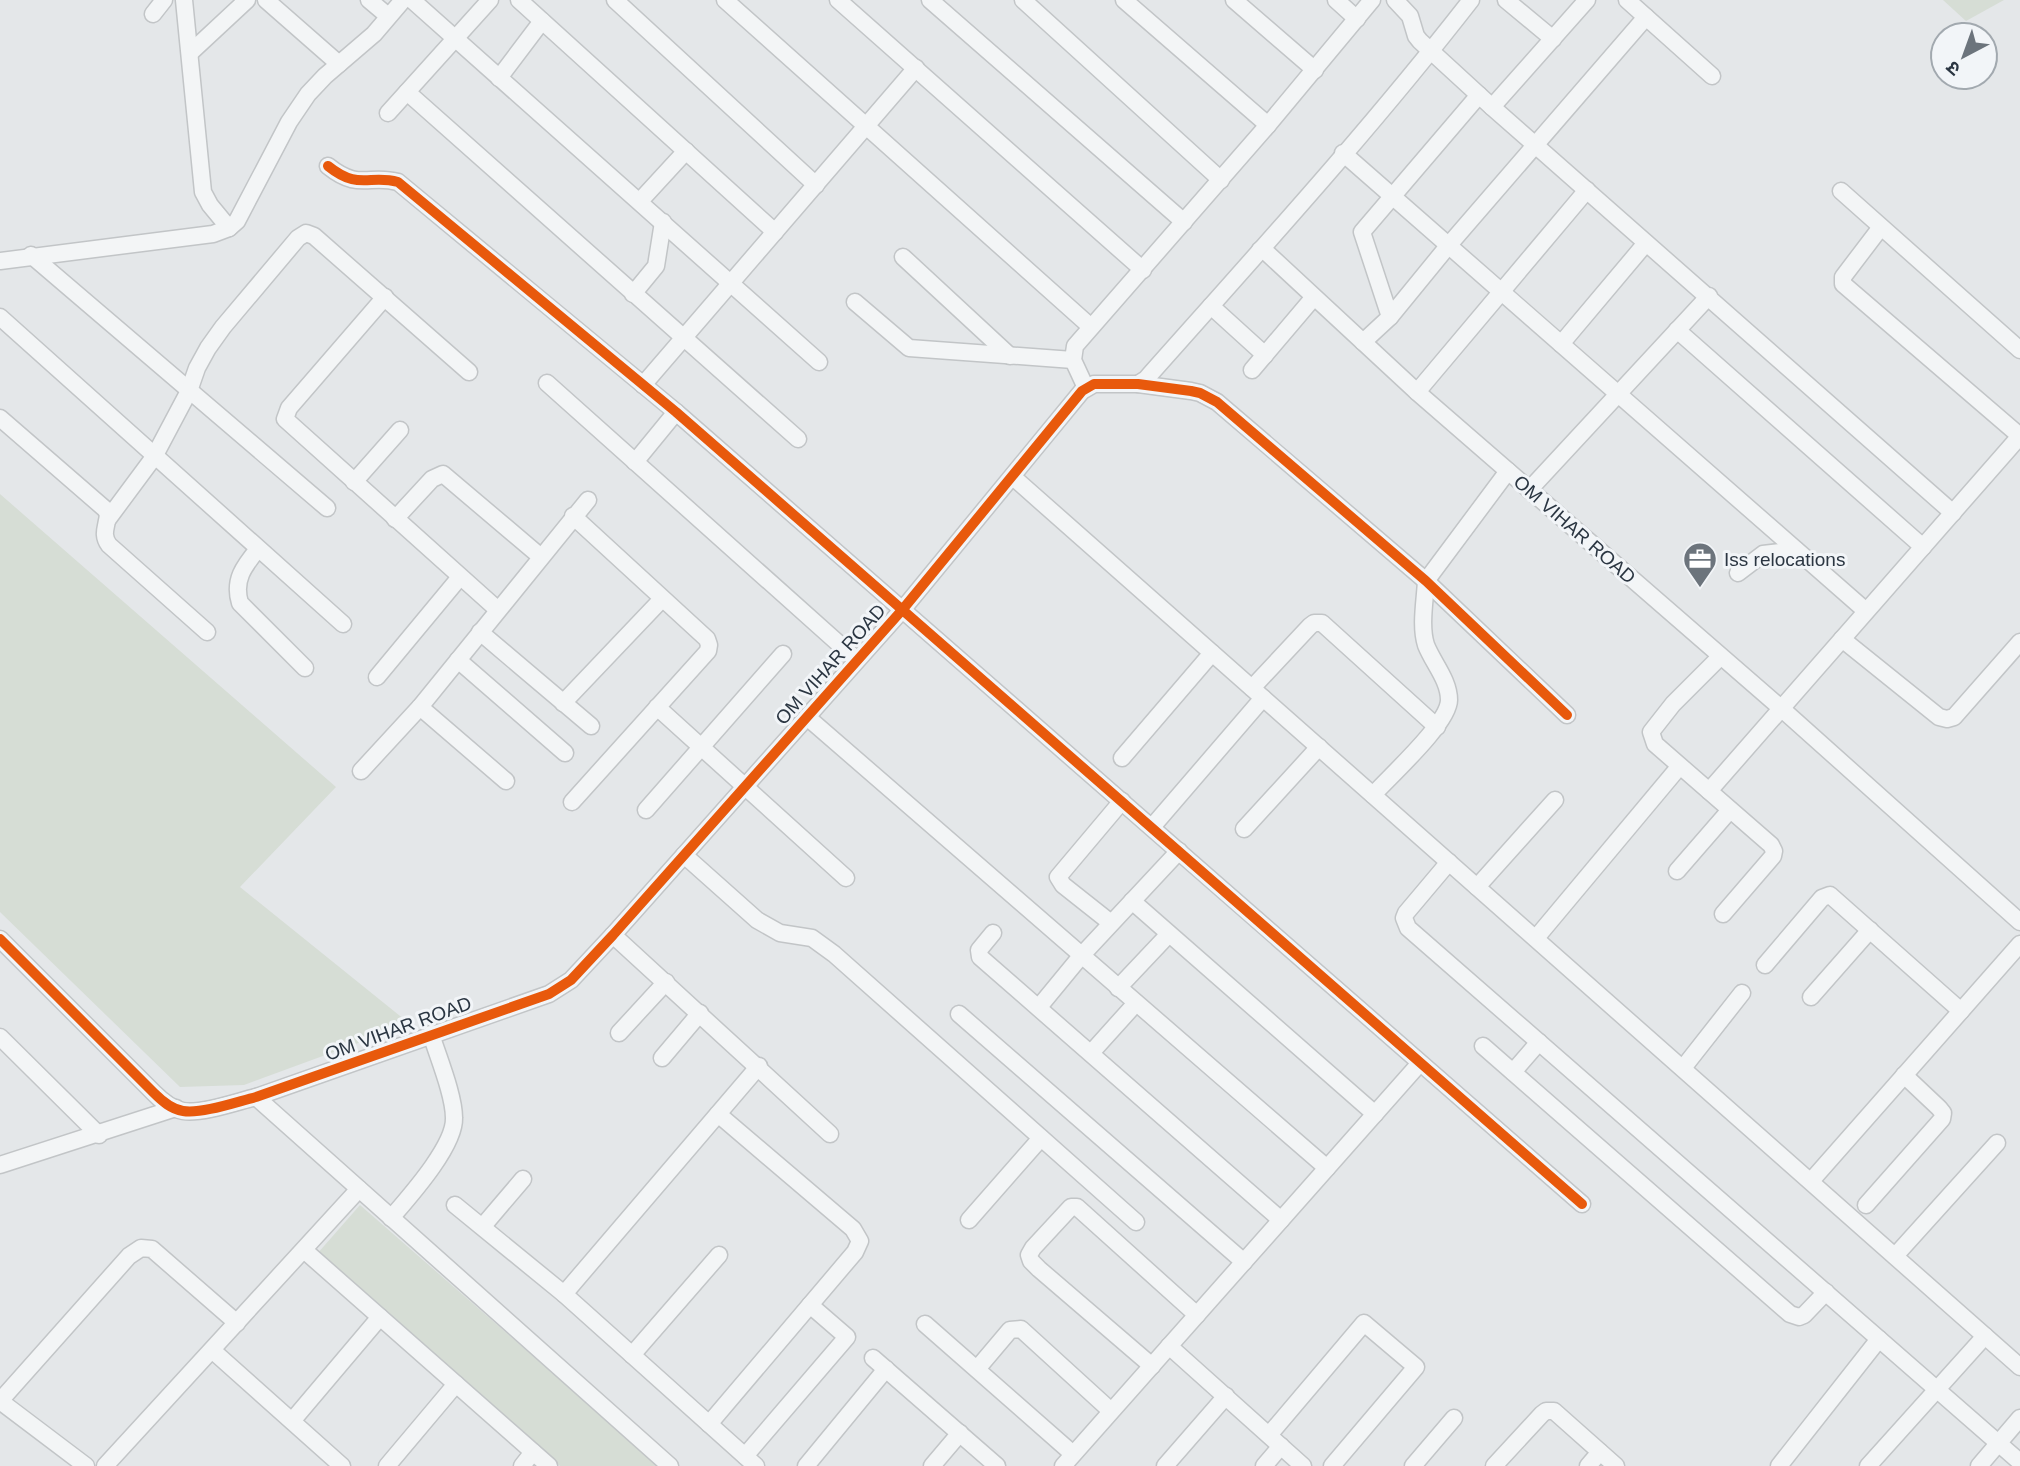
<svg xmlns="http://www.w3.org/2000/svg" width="2020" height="1466" font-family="Helvetica,'Noto Sans Devanagari',sans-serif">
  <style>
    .green { fill: #d6ddd5 }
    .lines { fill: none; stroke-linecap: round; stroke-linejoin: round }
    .minor-casing { stroke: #c2c5c7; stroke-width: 19 }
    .minor { stroke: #f3f5f6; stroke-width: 16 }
    .cycleway-casing { stroke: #f2f5f8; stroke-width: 15 }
    .cycleway { stroke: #e8590c; stroke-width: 10 }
    .labels { text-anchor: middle; stroke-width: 6; stroke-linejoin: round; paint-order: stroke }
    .street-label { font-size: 19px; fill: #2b3642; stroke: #f2f5f8 }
    .poi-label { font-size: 19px; fill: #2b3642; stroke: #f2f5f8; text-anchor: start }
  </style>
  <rect width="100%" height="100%" fill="#e4e7e9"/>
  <!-- green -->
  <g class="green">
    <path d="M1943 0H2004L1966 21Z"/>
    <path d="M0 494 336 787 240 887 410 1024 244 1085 180 1087 0 912Z"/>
    <path d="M360 1205 659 1466H560L317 1254Z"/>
  </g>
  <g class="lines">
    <!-- minor casing -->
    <g class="minor-casing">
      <g id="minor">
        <path d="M184 0 203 192 210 205 229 228"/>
        <path d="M266 0 339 64"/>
        <path d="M369 0 388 16"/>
        <path d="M412 0 819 362"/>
        <path d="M519 0 775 232"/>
        <path d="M615 0 816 185"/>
        <path d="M725 0 1091 327"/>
        <path d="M838 0 1143 270"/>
        <path d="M930 0 1184 222"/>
        <path d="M1023 0 1221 180"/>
        <path d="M1124 0 1268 125"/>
        <path d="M1234 0 1315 70"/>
        <path d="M1336 0 1357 19"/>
        <path d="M1395 0 1410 16 1416 36 1420 41 1492 107 1953 513"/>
        <path d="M1506 0 1553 39"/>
        <path d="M1627 0 1712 76"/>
        <path d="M153 14 164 0"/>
        <path d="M190 53 247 0"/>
        <path d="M499 78 542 21"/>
        <path d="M407 92 798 439"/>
        <path d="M1492 107 1587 0"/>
        <path d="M388 113 490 0"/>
        <path d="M1343 153 1866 611"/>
        <path d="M328 166C359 191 369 174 398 182L676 412 1582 1204"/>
        <path d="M1841 191 2020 350"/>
        <path d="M640 201 686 151"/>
        <path d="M1881 227 1843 277V284L2020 436"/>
        <path d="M1260 250 1266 252 1417 392 1782 709 2020 922"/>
        <path d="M31 255 327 508"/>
        <path d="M903 257 1010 356"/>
        <path d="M0 261 213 234 229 228 237 221 289 122 308 94 325 76 374 34 403 0"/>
        <path d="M633 294 656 266 663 222"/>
        <path d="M385 297 289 408 285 419 498 610"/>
        <path d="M855 302 909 348 1073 360"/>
        <path d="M1211 306 1265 355"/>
        <path d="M0 317 343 624"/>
        <path d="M1390 317 1362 232 1479 95"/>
        <path d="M1677 330 1923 547"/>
        <path d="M1363 342 1390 317 1448 246 1646 17"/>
        <path d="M1561 344 1646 243"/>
        <path d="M1252 370 1314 297"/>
        <path d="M547 383 857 660"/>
        <path d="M1138 384 1146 379C1256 255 1370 130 1471 0"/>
        <path d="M643 385 916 68"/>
        <path d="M1086 388 1073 360 1075 346 1268 125 1372 0"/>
        <path d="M1417 392 1587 190"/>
        <path d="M0 418 105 509 108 514C107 527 101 534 109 545L207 632"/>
        <path d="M635 462 676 412"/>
        <path d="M1013 477 2020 1367"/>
        <path d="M354 482 400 430"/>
        <path d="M1529 490 1709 296"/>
        <path d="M108 519 154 457 189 391 197 368 208 348 223 327 298 238 306 233 314 236 469 372"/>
        <path d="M395 519 432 479 443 474 541 557"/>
        <path d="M258 549C244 566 233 580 240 603L305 668"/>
        <path d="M1738 573 1763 554 1796 550"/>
        <path d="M1426 581 1508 471"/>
        <path d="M480 632 591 726"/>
        <path d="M1842 639 1939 717 1947 719 1954 717 2020 642"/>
        <path d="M1720 657 1673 704 1651 732 1655 744 1771 845 1774 851 1773 856 1723 914"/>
        <path d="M458 660 565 753"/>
        <path d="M377 677 460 577"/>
        <path d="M1252 688 1310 626 1314 623H1322L1437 727"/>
        <path d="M563 703 662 599"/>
        <path d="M420 707 506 781"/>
        <path d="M657 707 846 878"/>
        <path d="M807 717 1327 1168"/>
        <path d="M1122 758 1212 653"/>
        <path d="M361 771 420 707 588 500"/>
        <path d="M1709 791 2020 436"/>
        <path d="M1373 795C1390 776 1449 723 1449 700 1449 680 1433 663 1426 645 1420 626 1425 601 1426 581"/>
        <path d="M572 802 708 651 709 645 707 639 573 516"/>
        <path d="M646 810 783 654"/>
        <path d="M1152 827 1263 698"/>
        <path d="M1244 829 1319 747"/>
        <path d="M684 855 757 920 780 933 812 938 834 954 1136 1222"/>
        <path d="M1449 862 1406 913 1404 918 1408 928 2020 1462"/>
        <path d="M1677 871 1730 810"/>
        <path d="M1477 887 1555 800"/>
        <path d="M1132 901 1375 1114"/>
        <path d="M1111 923 1063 885 1058 877 1122 801"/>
        <path d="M993 933 979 950 980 957 1281 1220"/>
        <path d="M613 935 830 1134"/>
        <path d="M1536 938 1679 767"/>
        <path d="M0 939 154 1093C162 1101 171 1109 183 1111 202 1114 236 1102 256 1097L549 994 571 980 613 935 903 609 1082 391 1094 384H1138L1191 391 1200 393 1217 402 1426 581 1567 715"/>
        <path d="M1765 965 1822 898 1830 895 1961 1011"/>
        <path d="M1118 988 1169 934"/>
        <path d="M1811 997 1870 930"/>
        <path d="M1039 1007 1081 956 1179 851"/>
        <path d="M959 1014 1244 1262"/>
        <path d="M619 1033 666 982"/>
        <path d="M0 1037 99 1135"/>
        <path d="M1483 1046 1790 1314 1799 1317 1804 1315 1826 1292"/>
        <path d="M1091 1053 1136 1003"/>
        <path d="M662 1058 700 1013"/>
        <path d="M1683 1068 1742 993"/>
        <path d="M1513 1072 1539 1042"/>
        <path d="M256 1097 670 1466"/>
        <path d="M0 1165 176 1108"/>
        <path d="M1811 1181 2020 944"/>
        <path d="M455 1205 564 1294 756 1466"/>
        <path d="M1866 1205 1942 1119 1943 1113 1939 1108 1904 1075"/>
        <path d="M391 1218C409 1197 455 1146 454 1118 454 1095 438 1057 431 1034"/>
        <path d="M969 1220 1041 1138"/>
        <path d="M483 1226 523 1179"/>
        <path d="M304 1250 549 1466"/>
        <path d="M1895 1256 1997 1143"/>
        <path d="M564 1294 759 1066"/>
        <path d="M925 1324 1073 1454"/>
        <path d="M1169 1346 1303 1466"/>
        <path d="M212 1350 342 1466"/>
        <path d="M632 1355 719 1255"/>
        <path d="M873 1358 997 1466"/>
        <path d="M1152 1366 1039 1269 1031 1261 1029 1255 1033 1248 1071 1207H1077L1197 1315"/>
        <path d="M977 1369 1010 1330 1021 1329 1111 1411"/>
        <path d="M0 1401 129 1256 141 1248 152 1249 237 1323"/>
        <path d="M0 1401 86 1466"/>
        <path d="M292 1421 380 1317"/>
        <path d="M709 1424 855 1252 860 1241 853 1229 718 1114"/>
        <path d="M1269 1435 1364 1323 1416 1367 1332 1466"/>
        <path d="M745 1456 847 1337 810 1305"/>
        <path d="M105 1466 359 1189"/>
        <path d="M387 1466 456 1384"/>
        <path d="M522 1466 533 1452"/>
        <path d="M806 1466 886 1369"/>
        <path d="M932 1466 960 1433"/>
        <path d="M1063 1466 1420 1063"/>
        <path d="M1165 1466 1226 1396"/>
        <path d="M1264 1466 1281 1446"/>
        <path d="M1413 1466 1454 1418"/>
        <path d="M1494 1466 1542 1414 1546 1411H1554L1616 1466"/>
        <path d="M1588 1466 1600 1452"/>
        <path d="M1779 1466 1879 1339"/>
        <path d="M1868 1466 1985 1336"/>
        <path d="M1979 1466 2020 1418"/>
      </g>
    </g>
    <!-- minor -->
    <use href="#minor" class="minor"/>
    <!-- cycleway casing -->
    <g class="cycleway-casing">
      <g id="cycleway">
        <path d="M328 166C359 191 369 174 398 182L676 412 1582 1204"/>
        <path d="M0 939 154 1093C162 1101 171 1109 183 1111 202 1114 236 1102 256 1097L549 994 571 980 613 935 903 609 1082 391 1094 384H1138L1191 391 1200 393 1217 402 1426 581 1567 715"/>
      </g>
    </g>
    <!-- cycleway -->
    <use href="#cycleway" class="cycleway"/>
  </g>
  <!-- icons -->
  <defs>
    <g id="office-pin" transform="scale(1.75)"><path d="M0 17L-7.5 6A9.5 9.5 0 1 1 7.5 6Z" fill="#6c747c" stroke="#f2f5f8"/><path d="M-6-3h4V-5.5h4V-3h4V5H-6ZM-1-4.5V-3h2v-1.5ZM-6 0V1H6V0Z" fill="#fff"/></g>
  </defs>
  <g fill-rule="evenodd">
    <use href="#office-pin" x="1700" y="559"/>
  </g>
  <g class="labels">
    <!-- street labels -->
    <g class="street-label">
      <text transform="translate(1575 529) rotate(41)" y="7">OM VIHAR ROAD</text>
      <text transform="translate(830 664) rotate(-48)" y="7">OM VIHAR ROAD</text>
      <text transform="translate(398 1028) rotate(-20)" y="7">OM VIHAR ROAD</text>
    </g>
    <!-- poi labels -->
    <g class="poi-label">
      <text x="1724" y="566">Iss relocations</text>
    </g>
  </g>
  <!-- north arrow -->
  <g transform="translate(1964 56) rotate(221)"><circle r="33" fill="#f2f5f8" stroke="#a2a9af" stroke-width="2"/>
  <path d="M0-5L12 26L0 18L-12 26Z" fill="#6c747c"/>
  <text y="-10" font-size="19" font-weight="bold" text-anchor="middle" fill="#2b3642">उ</text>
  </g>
</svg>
